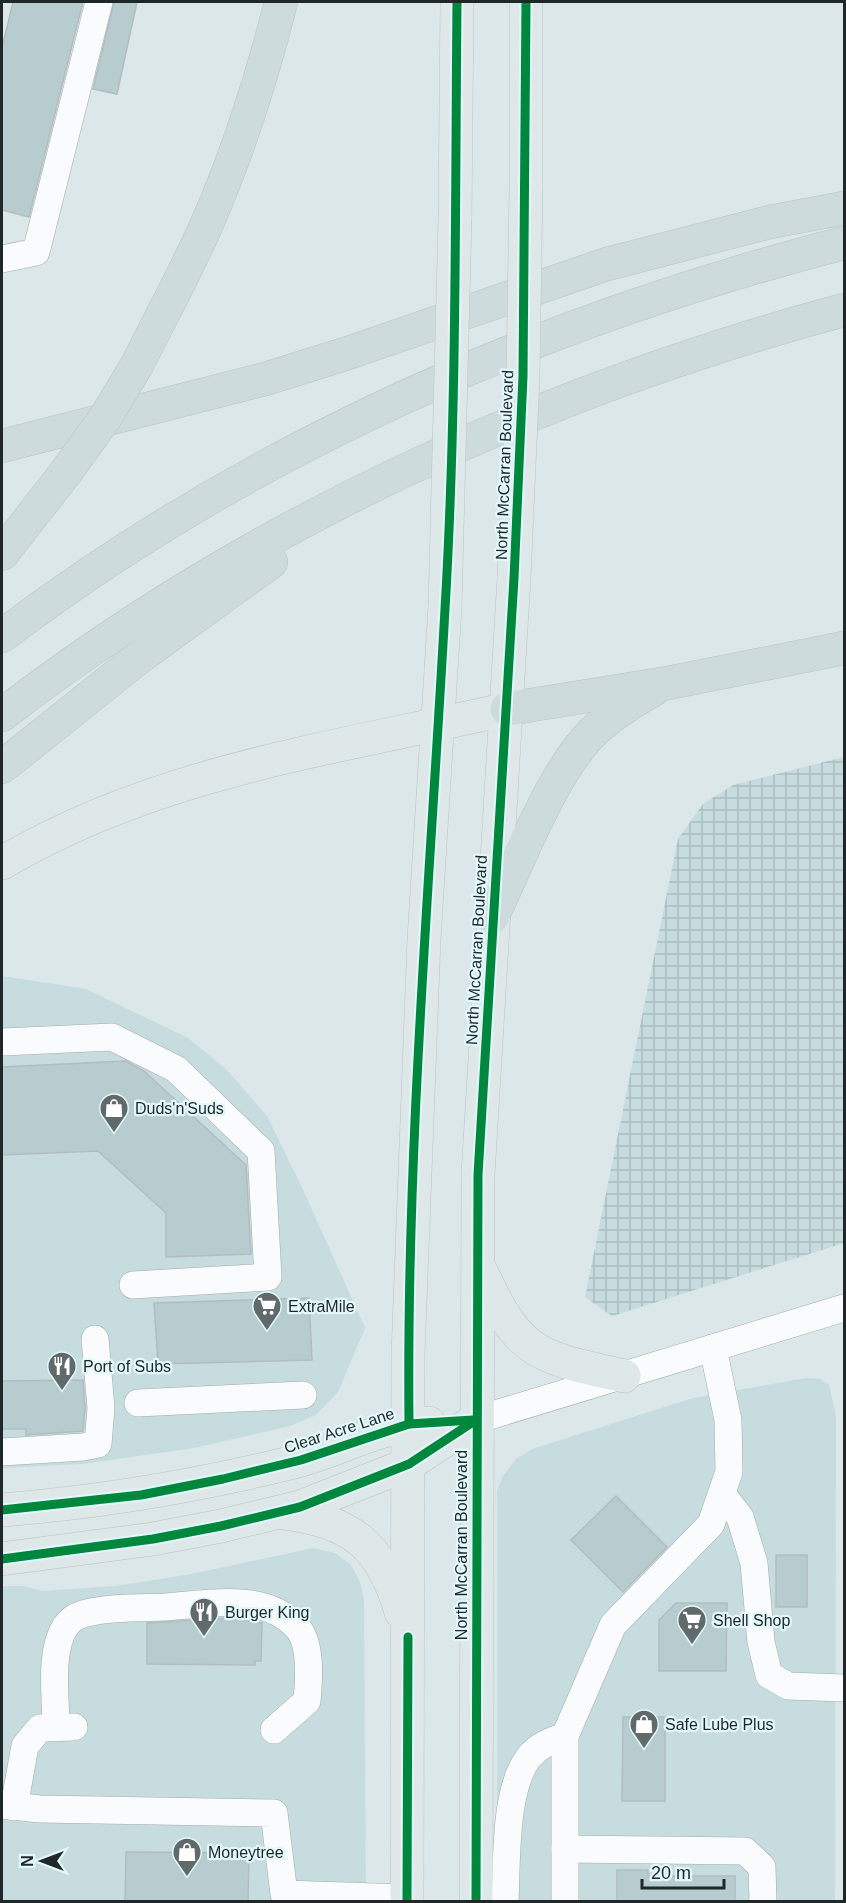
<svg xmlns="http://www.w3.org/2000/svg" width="846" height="1903" font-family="Arial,sans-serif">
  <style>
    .built { fill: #c6dcde }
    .industrial { fill: url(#industrial-grid) }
    .building { fill: #b7cccf; stroke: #b3bdbe; stroke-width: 1.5 }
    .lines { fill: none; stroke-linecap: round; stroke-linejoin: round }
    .minor-casing { stroke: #a2acad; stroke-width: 28 }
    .major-casing { stroke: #bdc3c4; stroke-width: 34 }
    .highway-casing { stroke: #bdc3c4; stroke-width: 34 }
    .minor { stroke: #fafbfc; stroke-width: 27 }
    .major { stroke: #dee8e9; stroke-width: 33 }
    .highway { stroke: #cddbdc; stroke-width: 33 }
    .major-bridge-casing { stroke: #bdc3c4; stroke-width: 34; stroke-linecap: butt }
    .highway-bridge-casing { stroke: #bdc3c4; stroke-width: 34; stroke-linecap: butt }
    .major-bridge { stroke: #dee8e9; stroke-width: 33 }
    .highway-bridge { stroke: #cddbdc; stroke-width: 33 }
    .cycleway-casing { stroke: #e2f8fb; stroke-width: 13 }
    .cycleway { stroke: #00873e; stroke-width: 9 }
    .labels { text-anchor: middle; stroke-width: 4.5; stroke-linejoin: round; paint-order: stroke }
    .street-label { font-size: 16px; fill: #1f2728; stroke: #e2f8fb }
    .poi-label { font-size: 16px; fill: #1f2728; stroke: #e2f8fb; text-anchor: start }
  </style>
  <defs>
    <pattern id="industrial-grid" width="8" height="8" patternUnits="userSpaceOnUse" patternTransform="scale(1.5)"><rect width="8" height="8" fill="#c6dcde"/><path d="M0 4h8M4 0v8" fill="none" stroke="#aabdbe"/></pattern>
  </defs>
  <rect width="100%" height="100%" fill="#dbe7e8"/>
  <!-- built -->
  <g class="built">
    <path d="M2 976 86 989 188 1038 226 1069 267 1116 304 1192 365 1328 338 1392 316 1415 290 1426 194 1448 82 1464 2 1468Z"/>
    <path d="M806 1378 820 1379 829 1385 836 1416 835 1901 497 1902V1491L503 1476 516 1459 532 1449 693 1398Z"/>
    <path d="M313 1548 335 1553 351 1565 360 1582 364 1599 366 1901H2V1586H24L42 1591 116 1586 192 1574Z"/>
  </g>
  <!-- industrial -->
  <path class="industrial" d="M844 757V1243L612 1316 585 1297 678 839 703 804 733 785Z"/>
  <!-- building -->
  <g class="building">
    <path d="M13 2H83L29 217 2 210V48Z"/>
    <path d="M114 2H137L117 94 93 89Z"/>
    <path d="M126 1061 144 1071 246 1165 251 1254 166 1257V1213L98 1151 2 1155V1067Z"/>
    <path d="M309 1298 312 1360 158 1364 154 1303Z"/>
    <path d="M83 1380 85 1408 83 1431 26 1435V1429H2V1381Z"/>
    <path d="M616 1496 667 1547 623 1592 571 1540Z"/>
    <rect x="776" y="1555" width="31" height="52"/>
    <path d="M676 1603H727L726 1671H659V1620Z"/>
    <path d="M230 1618 262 1623 261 1661H255V1665L147 1664V1623Z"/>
    <path d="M623 1717H665V1801H622Z"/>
    <path d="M126 1852 249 1853 248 1902H125Z"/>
    <path d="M617 1870H648V1876H735V1902H617Z"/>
  </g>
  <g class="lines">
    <!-- minor casing -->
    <g class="minor-casing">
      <g id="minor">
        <path d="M2 259 36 252 99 2"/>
        <path d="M2 1042 112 1037 176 1069 261 1151 268 1277 133 1285"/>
        <path d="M138 1403 303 1395"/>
        <path d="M476 1420 844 1308"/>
        <path d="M2 1452 83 1447 98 1444 101 1408 95 1339"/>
        <path d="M722 1494 740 1517 754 1563 761 1642 769 1675 788 1686 844 1688"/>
        <path d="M56 1727C56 1697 49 1653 65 1627 69 1621 76 1616 83 1614 109 1607 139 1608 165 1607 193 1605 224 1600 252 1604 269 1607 284 1613 296 1626 312 1642 309 1680 307 1701L274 1730"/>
        <path d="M2 1805 40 1809 274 1813 284 1894 407 1898"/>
        <path d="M14 1807 25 1746 40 1728 74 1727"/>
        <path d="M565 1849 745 1851 762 1867 763 1902"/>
        <path d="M505 1902C507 1862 504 1789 529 1757 539 1745 551 1741 565 1736"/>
        <path d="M565 1902V1736L613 1625 711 1524 729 1472 728 1420 713 1348"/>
      </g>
    </g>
    <!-- major casing -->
    <g class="major-casing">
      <g id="major">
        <path d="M526 2V188"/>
        <path d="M455 218 457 2"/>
        <path d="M2 863C158 771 333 749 507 709"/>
        <path d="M481 1271C520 1356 536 1356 624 1376"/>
        <path d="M2 1510C101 1502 197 1486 294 1462 340 1450 381 1425 429 1423"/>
        <path d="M284 1513C352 1522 382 1545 401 1612"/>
        <path d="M2 1559 153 1539 221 1526 300 1507 409 1464 476 1420"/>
        <path d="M407 1902 408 1354 424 939 445 607"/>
        <path d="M476 1902 478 1175 514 578"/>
      </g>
    </g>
    <!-- highway casing -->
    <g class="highway-casing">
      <g id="highway">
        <path d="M137 365C160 319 185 273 206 226 238 153 262 78 281 2"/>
        <path d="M2 446 265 379 345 354 607 264 770 222 844 208"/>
        <path d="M2 554 66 472"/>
        <path d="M2 636C252 447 542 321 844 243"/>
        <path d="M507 709 668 683 844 648"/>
        <path d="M2 715C248 525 545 390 844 310"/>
        <path d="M2 767 137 659 271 562"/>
        <path d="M492 917C518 864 552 772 593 732 611 715 632 702 653 690"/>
      </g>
    </g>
    <!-- minor -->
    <use href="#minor" class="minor"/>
    <!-- major -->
    <use href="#major" class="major"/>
    <!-- highway -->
    <use href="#highway" class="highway"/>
    <!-- major-bridge casing -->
    <g class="major-bridge-casing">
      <g id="major-bridge">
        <path d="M514 578 523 376 526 188"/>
        <path d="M445 607 455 218"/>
      </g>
    </g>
    <!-- highway-bridge casing -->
    <g class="highway-bridge-casing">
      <path id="highway-bridge" d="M66 472 105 418 137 365"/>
    </g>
    <!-- major-bridge -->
    <use href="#major-bridge" class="major-bridge"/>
    <!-- highway-bridge -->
    <use href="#highway-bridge" class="highway-bridge"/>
    <!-- cycleway casing -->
    <g class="cycleway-casing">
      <g id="cycleway">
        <path d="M409 1424C406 1152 430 880 445 609 457 407 455 204 457 2"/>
        <path d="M2 1510 141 1495 223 1479 301 1460 409 1424 473 1420"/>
        <path d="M2 1559 153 1539 221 1526 300 1507 409 1464 476 1420"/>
        <path d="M407 1902 408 1637"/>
        <path d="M476 1902 478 1175 514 578 523 376 526 2"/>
      </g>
    </g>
    <!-- cycleway -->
    <use href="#cycleway" class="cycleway"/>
  </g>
  <!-- icons -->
  <defs>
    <g id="shop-pin" transform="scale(1.5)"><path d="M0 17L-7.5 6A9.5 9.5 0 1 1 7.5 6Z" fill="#616a6b" stroke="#e2f8fb"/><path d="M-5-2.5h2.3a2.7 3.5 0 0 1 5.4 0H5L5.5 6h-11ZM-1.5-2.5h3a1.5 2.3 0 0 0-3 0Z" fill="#fff"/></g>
    <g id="supermarket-pin" transform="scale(1.5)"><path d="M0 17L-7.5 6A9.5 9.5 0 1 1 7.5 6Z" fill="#616a6b" stroke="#e2f8fb"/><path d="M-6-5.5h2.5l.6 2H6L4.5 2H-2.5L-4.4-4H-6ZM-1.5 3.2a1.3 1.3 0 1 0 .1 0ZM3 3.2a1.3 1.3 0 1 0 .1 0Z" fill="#fff"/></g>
    <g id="restaurant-pin" transform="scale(1.5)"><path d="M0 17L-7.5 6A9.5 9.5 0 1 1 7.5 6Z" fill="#616a6b" stroke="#e2f8fb"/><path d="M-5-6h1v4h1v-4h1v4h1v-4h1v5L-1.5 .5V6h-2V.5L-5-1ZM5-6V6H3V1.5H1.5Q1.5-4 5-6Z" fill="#fff"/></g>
  </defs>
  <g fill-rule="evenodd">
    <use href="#shop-pin" x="114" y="1108"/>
    <use href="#supermarket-pin" x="267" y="1306"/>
    <use href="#restaurant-pin" x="62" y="1366"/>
    <use href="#restaurant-pin" x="204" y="1612"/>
    <use href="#supermarket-pin" x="692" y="1620"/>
    <use href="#shop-pin" x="644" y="1724"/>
    <use href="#shop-pin" x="187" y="1852"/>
  </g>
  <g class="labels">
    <!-- street labels -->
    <g class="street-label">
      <text transform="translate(504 465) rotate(-88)" y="6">North McCarran Boulevard</text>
      <text transform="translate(476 950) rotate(-87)" y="6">North McCarran Boulevard</text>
      <text transform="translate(339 1430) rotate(-18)" y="6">Clear Acre Lane</text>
      <text transform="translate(461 1545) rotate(-90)" y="6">North McCarran Boulevard</text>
    </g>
    <!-- poi labels -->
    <g class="poi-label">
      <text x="135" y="1114">Duds'n'Suds</text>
      <text x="288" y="1312">ExtraMile</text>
      <text x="83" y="1372">Port of Subs</text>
      <text x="225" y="1618">Burger King</text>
      <text x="713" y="1626">Shell Shop</text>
      <text x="665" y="1730">Safe Lube Plus</text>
      <text x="208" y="1858">Moneytree</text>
    </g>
  </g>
  <!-- border -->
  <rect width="846" height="1903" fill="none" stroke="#1f2728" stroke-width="6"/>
  <!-- north arrow -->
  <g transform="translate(42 1861) rotate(270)" stroke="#e2f8fb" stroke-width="4.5" paint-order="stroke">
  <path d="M0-4.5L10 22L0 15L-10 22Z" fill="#1f2728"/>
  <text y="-9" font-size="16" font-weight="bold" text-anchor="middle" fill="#1f2728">N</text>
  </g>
  <!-- scale -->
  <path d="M642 1879v9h82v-9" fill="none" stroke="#1f2728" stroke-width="3"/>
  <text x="651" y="1879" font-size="18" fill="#1f2728" stroke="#e2f8fb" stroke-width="4.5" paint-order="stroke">20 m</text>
</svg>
